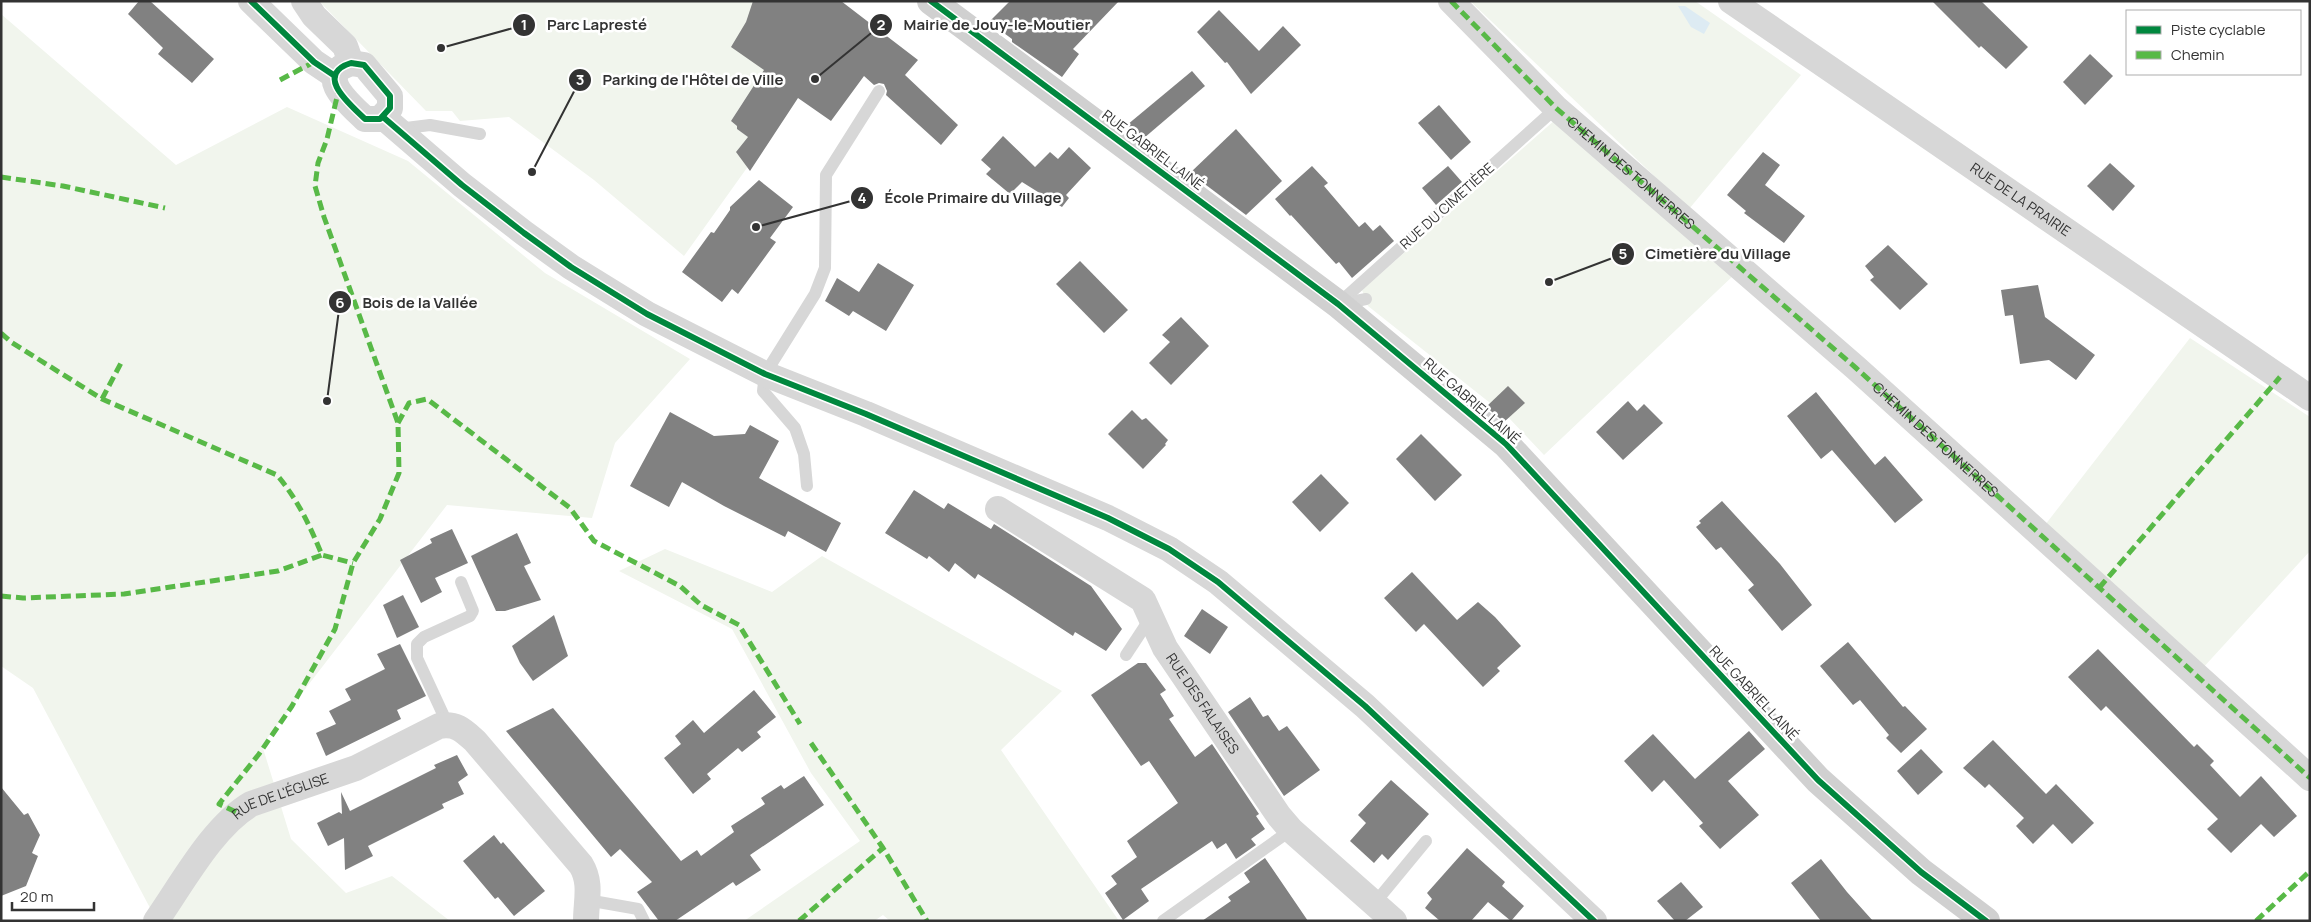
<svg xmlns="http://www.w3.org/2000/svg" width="2311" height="922" font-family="Manrope,sans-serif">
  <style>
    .green { fill: #f1f5ed }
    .water { fill: #ddebf3 }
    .building { fill: #818181 }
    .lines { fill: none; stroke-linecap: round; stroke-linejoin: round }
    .lane { stroke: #d7d7d7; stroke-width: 12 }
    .street { stroke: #d7d7d7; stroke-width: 26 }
    .secondary { stroke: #d0d0d0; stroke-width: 28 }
    .quiet { stroke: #58b947; stroke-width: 5; stroke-dasharray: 10 5; stroke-linecap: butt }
    .cycleway-casing { stroke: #fff; stroke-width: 9 }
    .cycleway { stroke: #00873e; stroke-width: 6 }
    .labels { text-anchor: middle; stroke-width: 5; stroke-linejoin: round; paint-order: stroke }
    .street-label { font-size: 14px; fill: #333; stroke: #fff }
    .leader { fill: none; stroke: #333; stroke-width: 2 }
    .callout-dot { fill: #333; stroke: #fff; stroke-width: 2 }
    .mark-label { font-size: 15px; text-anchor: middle; font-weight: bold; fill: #fff }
    .callout-label { font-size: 15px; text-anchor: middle; font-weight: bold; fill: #333; stroke: #fff; stroke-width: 5; stroke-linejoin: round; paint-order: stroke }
  </style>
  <rect width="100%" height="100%" fill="#fff"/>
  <!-- green -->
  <g class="green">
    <path d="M319 1H754L746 22 771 74 747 96 731 121 737 126V129L765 148 759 151 684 256 594 180 509 117 460 121 452 111H426Z"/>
    <path d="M1470 1H1695L1801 75 1689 209Z"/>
    <path d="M1 14 176 165 287 107 408 161 545 273 690 359 615 443 592 518 447 505 262 745 291 839 346 893 392 876 450 921H157L33 688 1 666Z"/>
    <path d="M1555 120 1735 274 1544 455 1509 418 1368 306 1362 290Z"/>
    <path d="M2190 338 2310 417V551L2201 670 2045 525Z"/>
    <path d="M665 549 772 592 822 556 1062 691 1001 750 1119 921H890L883 915 874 921H744L860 841 811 773 732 629 619 571Z"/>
  </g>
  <!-- water -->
  <path class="water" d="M1678 6H1685L1710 23 1704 34 1691 27Z"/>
  <!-- building -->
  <g class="building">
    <path d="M139 1H150L214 59 192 83 158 54 163 48 128 14Z"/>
    <path d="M753 1H841L918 60 905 75 958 125 941 145 886 95 887 91 884 84 879 83 874 85 864 76 831 121 798 98 750 171 736 152 748 137 737 129V126L731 121 764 70 731 47 746 22Z"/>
    <path d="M1010 1H1119L1073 49 1079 54 1062 77 1012 42V39L989 22Z"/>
    <path d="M1932 1H1981L2028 47 2006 69 1981 46 1979 48Z"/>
    <path d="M1219 10 1259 51 1283 26 1301 45 1251 94 1227 62 1225 63 1197 32Z"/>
    <path d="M2090 54 2113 76 2085 105 2063 82Z"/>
    <path d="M1192 71 1205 86 1144 138 1127 125Z"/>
    <path d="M1439 105 1471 142 1451 160 1418 123Z"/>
    <path d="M1236 129 1282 181 1246 215 1190 173Z"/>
    <path d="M1003 136 1035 167 1050 152 1058 159 1069 147 1091 168 1066 195 1069 198 1062 207 1022 182 1010 194 986 174 991 169 981 160Z"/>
    <path d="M1763 152 1780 165 1765 185 1805 216 1784 243 1744 213 1746 211 1727 195Z"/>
    <path d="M2110 163 2135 186 2113 211 2087 186Z"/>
    <path d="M1312 166 1328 183 1324 186 1359 227 1365 222 1373 231 1380 225 1394 241 1352 278 1339 262 1336 264 1291 215 1290 216 1275 199Z"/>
    <path d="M1448 166 1462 182 1436 205 1422 188Z"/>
    <path d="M759 180 793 207 770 238 776 242 738 294 732 289 722 302 682 272 711 232 714 233 730 210V207Z"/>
    <path d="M1888 245 1928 284 1900 310 1870 280 1874 277 1865 266Z"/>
    <path d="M1080 261 1128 310 1104 333 1056 284Z"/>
    <path d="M878 263 914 285 886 331 853 311 849 316 825 301 837 278 859 292Z"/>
    <path d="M2038 285 2045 317 2095 355 2076 380 2049 360 2020 364 2013 315 2005 316 2001 290Z"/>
    <path d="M1181 317 1209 346 1171 385 1149 363 1170 342 1162 335Z"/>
    <path d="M1508 386 1525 403 1504 422 1486 407Z"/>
    <path d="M1816 392 1875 465 1885 456 1923 500 1895 523 1832 450 1821 459 1787 416Z"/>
    <path d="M1628 401 1637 411 1644 404 1663 423 1623 460 1596 432Z"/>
    <path d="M1132 410 1142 420 1146 418 1168 440 1165 444 1166 445 1143 469 1108 434Z"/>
    <path d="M670 412 714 436 745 434 750 425 779 441 759 478 841 523 826 552 788 531 785 537 724 506 682 482 669 507 630 486Z"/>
    <path d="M1421 434 1462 475 1435 501 1396 459Z"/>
    <path d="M1321 474 1349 503 1320 532 1292 502Z"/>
    <path d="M914 490 944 509 948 503 991 529 994 524 1091 586 1122 629 1106 651 1075 632 1073 636 978 574 975 579 955 563 949 572 929 556 927 559 885 533Z"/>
    <path d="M1722 501 1780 564 1812 605 1782 631 1748 590 1754 585 1721 547 1716 550 1696 527 1701 523 1699 521Z"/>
    <path d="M452 529 468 563 435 578 442 592 421 603 400 560 432 543 430 539Z"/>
    <path d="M517 533 531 563 524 566 541 600 505 611H496L471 556Z"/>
    <path d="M1412 572 1457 620 1478 602 1495 617 1521 646 1497 668 1500 671 1483 687 1424 624 1416 632 1384 598Z"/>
    <path d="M403 595 419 627 397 638 383 605Z"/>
    <path d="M1202 609 1228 627 1210 654 1184 636Z"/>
    <path d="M554 615 568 656 533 681 520 663 512 646Z"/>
    <path d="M1848 642 1903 707 1905 706 1927 729 1901 753 1886 738 1889 735 1860 700 1853 705 1820 666Z"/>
    <path d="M400 644 426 696 397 710 401 719 326 756 316 733 336 724 329 711 351 700 345 689 385 669 377 654Z"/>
    <path d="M2098 649 2194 747 2197 744 2214 761 2210 765 2240 797 2261 776 2297 816 2274 837 2261 824 2231 853 2207 829 2218 819 2106 706 2101 711 2068 677Z"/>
    <path d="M1138 663H1146L1166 690 1160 694 1174 716 1169 719 1195 757 1212 744 1259 814 1256 816 1265 829 1251 839 1256 845 1236 859 1226 843 1217 849 1212 841 1141 889 1149 901 1123 920 1105 893 1117 884 1111 876 1137 857 1127 841 1178 803 1149 761 1141 766 1091 695Z"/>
    <path d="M754 690 776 717 757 732 761 737 742 752 738 748 707 774 711 779 693 794 664 758 681 744 675 736 693 720 704 733Z"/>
    <path d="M1250 697 1263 717 1268 715 1279 731 1287 726 1320 770 1284 796 1228 712Z"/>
    <path d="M553 708 681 861 697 850 701 856 734 832 731 826 765 804 761 798 781 785 784 789 804 776 824 805 750 855 761 870 736 886 733 882 675 921H659L637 892 652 882 620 849 611 857 506 731Z"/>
    <path d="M1749 731 1765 749 1728 781 1759 815 1720 849 1699 826 1703 823 1664 780 1652 792 1624 761 1653 734 1695 779Z"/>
    <path d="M1993 740 2046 794 2056 784 2094 823 2072 844 2053 824 2033 844 2016 826 2024 818 1989 784 1985 788 1963 768Z"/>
    <path d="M1921 749 1943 772 1918 795 1897 771Z"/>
    <path d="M457 755 468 775 458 782 464 794 442 804 444 808 368 846 373 856 345 870 344 838 328 846 317 823 339 812 342 814 341 792 350 811 436 768 434 765Z"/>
    <path d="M1391 780 1429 814 1388 860 1382 854 1374 863 1350 841 1366 823 1358 815Z"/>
    <path d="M1 787 24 815 28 813 40 835 32 853 38 856 26 886 1 896Z"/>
    <path d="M494 835 501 844 503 842 545 891 514 916 498 897 495 899 463 861Z"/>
    <path d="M1467 848 1505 882 1502 886 1524 906 1511 921 1488 902 1471 921H1440L1425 908 1432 899 1427 893Z"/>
    <path d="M1265 858 1308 921H1202L1231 901 1228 897 1250 882 1244 873Z"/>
    <path d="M1821 859 1847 892 1873 921H1821L1791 883Z"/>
    <path d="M1681 882 1703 907 1685 921H1675L1657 901Z"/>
  </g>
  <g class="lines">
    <!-- lane -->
    <g class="lane">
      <path d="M398 129 430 125 480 134"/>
      <path d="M1338 304 1556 108"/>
      <path d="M1341 304 1366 299"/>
      <path d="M807 486 804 454 795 428 763 391 765 374 815 294 825 268 826 175 879 91"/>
      <path d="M1126 655 1151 617"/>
      <path d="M448 725 417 658V644L424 637 470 616 473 611 461 582"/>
      <path d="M587 900 638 909 644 921"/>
      <path d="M1374 904 1426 841"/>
      <path d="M1163 921 1291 830"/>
    </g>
    <!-- street -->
    <g class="street">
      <path d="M251 1 314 62 335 76"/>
      <path d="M304 1 314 16 345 46 351 63"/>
      <path d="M1451 1 1556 108 1856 368 2310 778"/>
      <path id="s1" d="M1731 1 2310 398"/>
      <path d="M351 63 364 65 390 96V108L380 119H365C351 105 313 75 351 63Z"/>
      <path d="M383 117 462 185 524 233 571 267 647 314 765 374 866 414 1108 518 1169 549 1218 582 1365 706 1594 921"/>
      <path id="s2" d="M998 509 1143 600 1165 648 1279 816 1291 830 1394 921"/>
      <path id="s3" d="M156 921C182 884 213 826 251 804L356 768 439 726C456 723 463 730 475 741L581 865C592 883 586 901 586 921"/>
    </g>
    <!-- secondary -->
    <path class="secondary" d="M931 1 1338 304 1506 444 1818 780 1921 872 1986 921"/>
    <!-- quiet -->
    <g class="quiet">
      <path id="s4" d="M1451 1 1556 108 1856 368 2310 778"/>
      <path d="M280 80 314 62"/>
      <path d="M1 177 63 186 165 208"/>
      <path d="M1 333 11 342 102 399 277 475C298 500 310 526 322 555L353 563"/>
      <path d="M102 399 121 363"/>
      <path d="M398 423 409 403 427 399 570 508 594 541 680 586 701 605 739 625 800 724"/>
      <path d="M2099 588 2280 377"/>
      <path d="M1 596 23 598 124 594 278 571 322 555"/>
      <path d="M811 743 883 848 927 921"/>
      <path d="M236 812 219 804 259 754 292 706 335 629 353 563 380 519 399 473 398 423 324 217 315 186 318 163 327 139 338 93"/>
      <path d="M799 921 883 848"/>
      <path d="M2256 921 2310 871"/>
    </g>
    <!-- cycleway casing -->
    <g class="cycleway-casing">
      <g id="cycleway">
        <path d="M251 1 314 62 335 76"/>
        <path d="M931 1 1338 304 1506 444 1818 780 1921 872 1986 921"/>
        <path d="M351 63 364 65 390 96V108L380 119H365C351 105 313 75 351 63Z"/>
        <path d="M383 117 462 185 524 233 571 267 647 314 765 374 866 414 1108 518 1169 549 1218 582 1365 706 1594 921"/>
      </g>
    </g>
    <!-- cycleway -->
    <use href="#cycleway" class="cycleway"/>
  </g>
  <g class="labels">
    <!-- street labels -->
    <g class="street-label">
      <text transform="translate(1153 150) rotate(37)" y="5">RUE GABRIEL LAINÉ</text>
      <text dy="5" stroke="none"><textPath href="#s4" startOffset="249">CHEMIN DES TONNERRES</textPath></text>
      <text dy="5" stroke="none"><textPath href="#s1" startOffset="351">RUE DE LA PRAIRIE</textPath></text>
      <text transform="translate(1447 206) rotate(-42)" y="5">RUE DU CIMETIÈRE</text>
      <text transform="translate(1472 401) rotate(41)" y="5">RUE GABRIEL LAINÉ</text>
      <text dy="5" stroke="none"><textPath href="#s4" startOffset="654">CHEMIN DES TONNERRES</textPath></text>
      <text transform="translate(1754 693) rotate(47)" y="5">RUE GABRIEL LAINÉ</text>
      <text dy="5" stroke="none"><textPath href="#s2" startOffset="291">RUE DES FALAISES</textPath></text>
      <text dy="5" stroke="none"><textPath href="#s3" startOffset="182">RUE DE L'ÉGLISE</textPath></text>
    </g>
  </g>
  <!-- callouts -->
  <path class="leader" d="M441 48L524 25M815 79L881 25M532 172L580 80M756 227L862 198M1549 282L1623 254M327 401L340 302"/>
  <g class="callout-dot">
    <circle cx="441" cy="48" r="5"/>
    <circle cx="815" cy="79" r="5"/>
    <circle cx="532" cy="172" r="5"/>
    <circle cx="756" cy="227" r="5"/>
    <circle cx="1549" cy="282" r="5"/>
    <circle cx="327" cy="401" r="5"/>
    <circle cx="524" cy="25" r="12"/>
    <circle cx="881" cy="25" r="12"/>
    <circle cx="580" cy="80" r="12"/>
    <circle cx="862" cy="198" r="12"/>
    <circle cx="1623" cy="254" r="12"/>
    <circle cx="340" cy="302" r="12"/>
  </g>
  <g class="mark-label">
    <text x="524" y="30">1</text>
    <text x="881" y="30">2</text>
    <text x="580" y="85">3</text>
    <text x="862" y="203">4</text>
    <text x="1623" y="259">5</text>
    <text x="340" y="308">6</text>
  </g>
  <g class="callout-label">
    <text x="597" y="30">Parc Lapresté</text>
    <text x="997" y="30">Mairie de Jouy-le-Moutier</text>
    <text x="693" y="85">Parking de l'Hôtel de Ville</text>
    <text x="973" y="203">École Primaire du Village</text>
    <text x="1718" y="259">Cimetière du Village</text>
    <text x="420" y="308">Bois de la Vallée</text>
  </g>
  <!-- border -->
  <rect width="2311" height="922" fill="none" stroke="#333333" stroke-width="5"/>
  <!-- legend -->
  <rect x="2126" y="10" width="175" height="65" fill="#ffffff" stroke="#adadad"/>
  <rect x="2136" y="26" width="25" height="8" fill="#00873e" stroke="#adadad"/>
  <text x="2171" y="35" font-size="15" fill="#333333">Piste cyclable</text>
  <rect x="2136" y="51" width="25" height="8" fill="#58b947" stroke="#adadad"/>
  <text x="2171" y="60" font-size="15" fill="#333333">Chemin</text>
  <!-- scale -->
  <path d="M12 902v8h82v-8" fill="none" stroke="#333333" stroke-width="2.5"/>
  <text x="20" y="902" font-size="15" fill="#333333" stroke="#ffffff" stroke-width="4" paint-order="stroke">20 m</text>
</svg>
